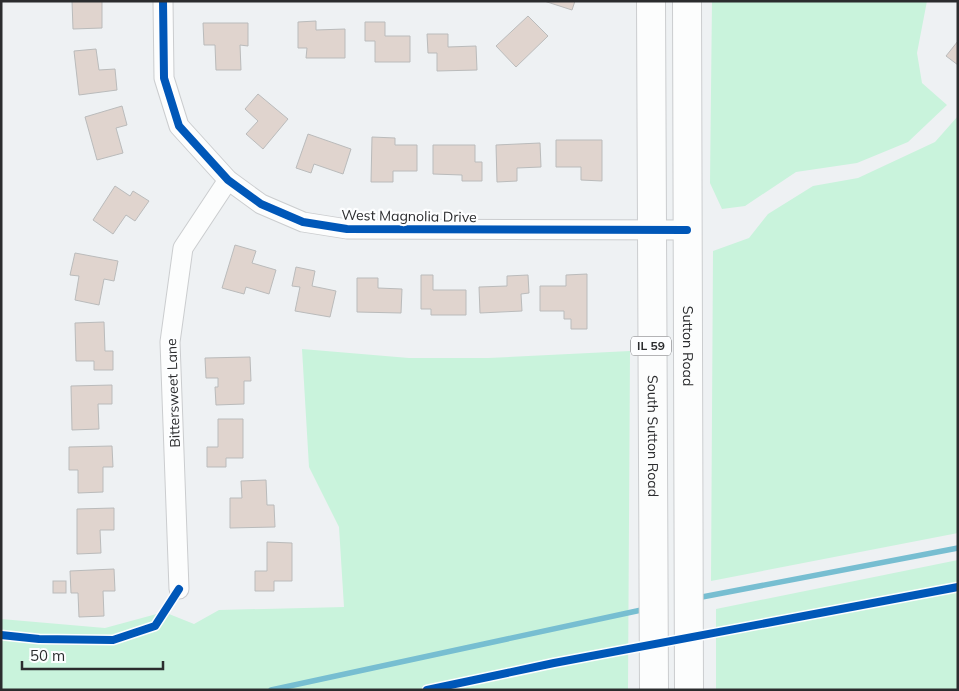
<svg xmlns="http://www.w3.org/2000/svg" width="959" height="691" font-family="Mulish,sans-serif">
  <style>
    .green { fill: #c9f3dc }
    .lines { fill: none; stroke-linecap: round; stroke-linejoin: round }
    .stream { stroke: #77bed1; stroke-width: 5.5 }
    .building { fill: #e0d4ce; stroke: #babbbb }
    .street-casing { stroke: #cbcdcf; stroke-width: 21 }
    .primary-casing { stroke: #cbcdcf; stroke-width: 30 }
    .street { stroke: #fcfdfd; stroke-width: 19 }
    .primary { stroke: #fcfdfd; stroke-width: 28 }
    .cycleway-casing { stroke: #fdfeff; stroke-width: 11 }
    .cycleway { stroke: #0057b8; stroke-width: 8 }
    .labels { text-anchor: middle; stroke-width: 4.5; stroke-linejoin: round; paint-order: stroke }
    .shield { fill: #fdfeff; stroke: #6a6b6d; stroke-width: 1 }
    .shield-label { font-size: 12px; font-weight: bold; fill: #2b2c2e }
    .street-label { font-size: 14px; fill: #2b2c2e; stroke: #fdfeff }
  </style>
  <rect width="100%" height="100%" fill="#eef1f3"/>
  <!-- green -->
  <g class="green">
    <path d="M712 1H927L917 53 922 83 947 105 908 142 857 163 796 172 745 206 722 209 710 183Z"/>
    <path d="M958 116V533L711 581 713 251 749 238 768 214 813 186 858 178 935 142Z"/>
    <path d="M302 349 409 358H488L630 351 628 690H1V619L105 628 164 612 194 624 219 610 344 607 339 527 309 467Z"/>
    <path d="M958 560V690H716V609Z"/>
  </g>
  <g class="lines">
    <!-- stream -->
    <g class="stream">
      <path d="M702 597 958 548"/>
      <path d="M271 690 646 609"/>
    </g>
  </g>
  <!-- building -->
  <g class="building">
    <path d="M72 1H102V28L73 29Z"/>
    <path d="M544 1H575L572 10Z"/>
    <path d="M528 16 548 36 516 67 496 46Z"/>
    <path d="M316 21V30L345 29V58H306L307 48H298V22Z"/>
    <path d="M365 22H385V36H410V62H375V41H365Z"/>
    <path d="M203 23H248V46L240 45 241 70H216L215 45H204Z"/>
    <path d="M427 34H448V47L476 46 477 70 437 71V53H428Z"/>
    <path d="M958 41V65L946 56Z"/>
    <path d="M96 49 99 70 115 69 117 90 79 95 74 51Z"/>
    <path d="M258 94 288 119 263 149 246 134 258 121 245 109Z"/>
    <path d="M122 106 127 125 116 128 123 153 97 160 85 117Z"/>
    <path d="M308 134 351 149 343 174 314 164 311 173 296 168Z"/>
    <path d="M372 137 395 138V145H417V171H393V182H371Z"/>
    <path d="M556 140H602V181L581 180V167H556Z"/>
    <path d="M540 143 541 167 517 168V181L497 182 496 145Z"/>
    <path d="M433 145H475V162H482V181H462V175L433 174Z"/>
    <path d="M115 186 130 196 133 191 149 201 135 221 126 215 113 234 93 220Z"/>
    <path d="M235 245 256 251 252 263 276 270 269 294 246 287 244 294 222 288Z"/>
    <path d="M75 253 118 261 114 281 104 279 99 305 75 300 79 276 70 275Z"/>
    <path d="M296 267 315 271 312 286 336 291 330 317 295 311 300 287 292 286Z"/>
    <path d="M587 274V329H571V319H564V311H540V286H566V275Z"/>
    <path d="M421 275H433V290H466V315H431V309H421Z"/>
    <path d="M528 275 529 293 521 294 522 311 480 313 479 287 507 286V276Z"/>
    <path d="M357 278H378V288L402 289 401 313 357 312Z"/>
    <path d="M104 322 105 351H113V370H94V361H76L75 323Z"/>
    <path d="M250 357 251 381H244V404L216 405 215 387H218V378H206L205 358Z"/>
    <path d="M112 385V404H98L99 429 72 430 71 386Z"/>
    <path d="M218 419H243V458H226V467H207V447H218Z"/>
    <path d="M112 446 113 467H103V492L78 493V470H69V447Z"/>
    <path d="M266 480 267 505H274L275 527 230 528V498H242L241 481Z"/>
    <path d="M114 508V530H100L101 553 77 554V509Z"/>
    <path d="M267 542 292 543V581H274V591H255V571H267Z"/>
    <path d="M114 569 115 591H103L104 616 79 617 78 593H71L70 571Z"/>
    <rect x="53" y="581" width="13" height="12"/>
  </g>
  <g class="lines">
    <!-- street casing -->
    <g class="street-casing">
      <g id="street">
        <path d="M163 1 164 78 179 126 228 180 261 204 303 222 347 229 687 230"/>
        <path d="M179 589 170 342 183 248 228 180"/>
      </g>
    </g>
    <!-- primary casing -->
    <g class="primary-casing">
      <g id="primary">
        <path id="s1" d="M651 1 654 690"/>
        <path id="s2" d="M687 1 689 690"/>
      </g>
    </g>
    <!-- street -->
    <use href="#street" class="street"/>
    <!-- primary -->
    <use href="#primary" class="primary"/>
    <!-- cycleway casing -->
    <g class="cycleway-casing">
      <g id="cycleway">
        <path d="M163 1 164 78 179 126 228 180 261 204 303 222 347 229 687 230"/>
        <path d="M1 635 39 639 113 640 155 626 179 589"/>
        <path d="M427 690 554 663 958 587"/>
      </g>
    </g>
    <!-- cycleway -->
    <use href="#cycleway" class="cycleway"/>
  </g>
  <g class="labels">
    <!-- shield labels -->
    <rect class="shield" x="631" y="336.5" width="40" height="19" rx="4"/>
    <g class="shield-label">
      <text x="651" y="350">IL 59</text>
    </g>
    <!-- street labels -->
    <g class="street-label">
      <text transform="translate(409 216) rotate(1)" y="5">West Magnolia Drive</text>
      <text dy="5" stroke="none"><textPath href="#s2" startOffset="345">Sutton Road</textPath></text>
      <text transform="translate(173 393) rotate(-92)" y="5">Bittersweet Lane</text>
      <text dy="5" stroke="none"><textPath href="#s1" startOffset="435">South Sutton Road</textPath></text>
    </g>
  </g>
  <!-- border -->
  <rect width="959" height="691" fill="none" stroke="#2b2c2e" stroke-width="5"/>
  <!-- scale -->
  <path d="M22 661v8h141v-8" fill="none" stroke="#2b2c2e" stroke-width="2.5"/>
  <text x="30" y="661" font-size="15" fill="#2b2c2e" stroke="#fdfeff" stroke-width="4" paint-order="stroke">50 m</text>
</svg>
